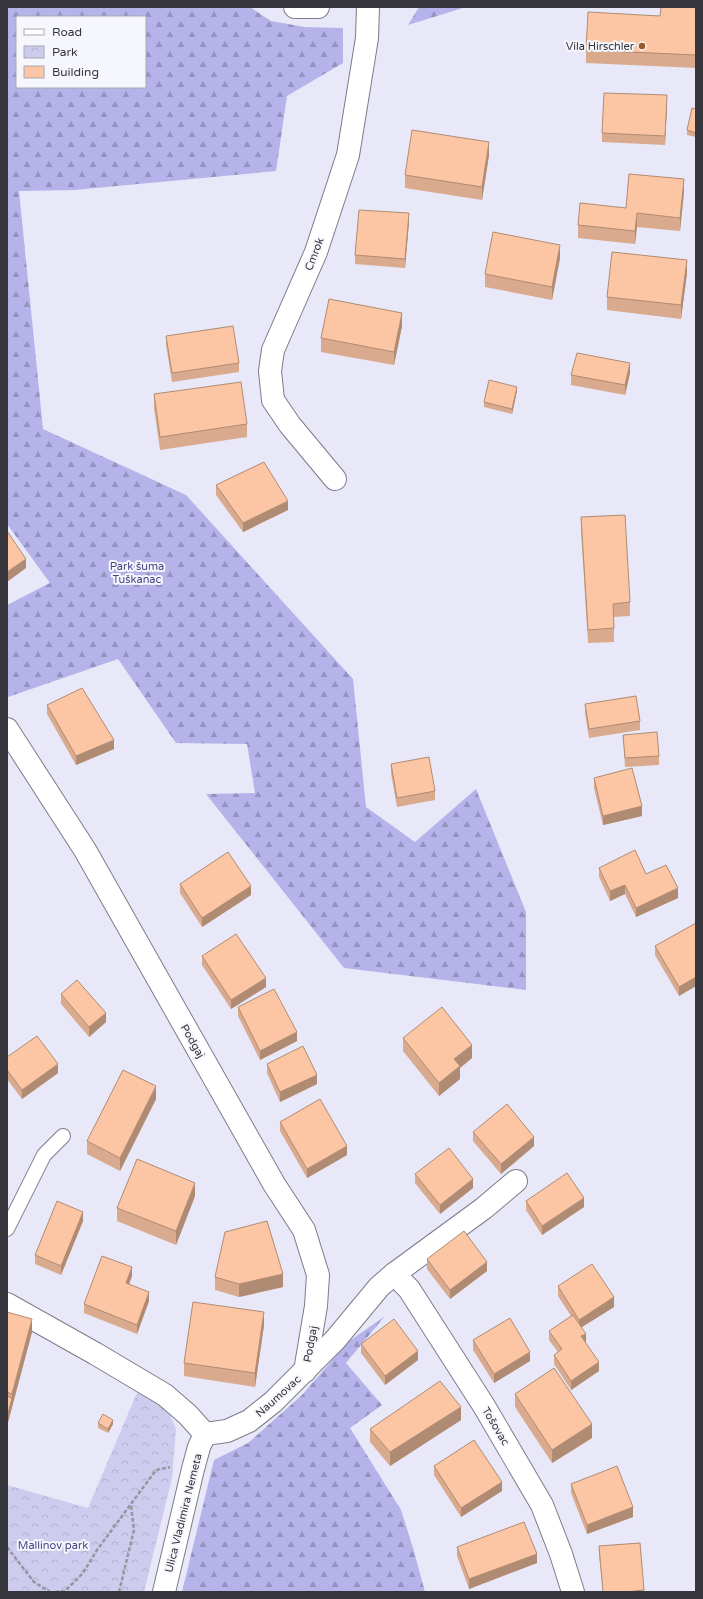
<svg xmlns="http://www.w3.org/2000/svg" width="703" height="1599" font-family="'Varela Round',sans-serif">
  <style>
    .forest { fill: url(#forest-firs); fill-rule: evenodd }
    .park { fill: url(#park-crowns) }
    .lines { fill: none; stroke-linecap: round; stroke-linejoin: round }
    .service-casing { stroke: #7c7c8a; stroke-width: 16 }
    .minor-casing { stroke: #7c7c8a; stroke-width: 24 }
    .tertiary-casing { stroke: #7c7c8a; stroke-width: 24 }
    .path { stroke: #9696a1; stroke-width: 2.5; stroke-dasharray: 4 2; stroke-linecap: butt }
    .service { stroke: #fff; stroke-width: 14 }
    .minor { stroke: #fff; stroke-width: 22 }
    .tertiary { stroke: #fff; stroke-width: 22 }
    .wall { fill: #d9aa8d }
    .shaded-wall { fill: #b08b73 }
    .building { fill: #fcc6a4; stroke: #b08b73 }
    .poi-dot { fill: #9b5828; stroke: #f6f6fd; stroke-width: 1.5 }
    .labels { text-anchor: middle; stroke-width: 4; stroke-linejoin: round; paint-order: stroke }
    .poi-label { font-size: 11px; fill: #35353b; stroke: #f6f6fd; text-anchor: end }
    .street-label { font-size: 11px; fill: #35353b; stroke: #f6f6fd }
    .park-label { font-size: 11px; fill: #4c4588; stroke: #f6f6fd }
  </style>
  <defs>
    <pattern id="forest-firs" width="22" height="20" patternUnits="userSpaceOnUse"><rect width="22" height="20" fill="#b5b3ea"/><path d="M5 1l3.5 6h-7zM16 11l3.5 6h-7z" fill="#9492bf"/></pattern>
    <pattern id="park-crowns" width="20" height="18" patternUnits="userSpaceOnUse"><rect width="20" height="18" fill="#cdccee"/><path d="M2 6a3 3 0 1 1 6 0M12 15a3 3 0 1 1 6 0" fill="none" stroke="#b1b0cd"/></pattern>
  </defs>
  <rect width="100%" height="100%" fill="#e8e8f8"/>
  <!-- forest -->
  <g class="forest">
    <path d="M7 7H250L271 21 305 27 343 28V63L287 96 276 171 74 190 19 191 43 429 186 495 353 679 366 807 415 842 476 789 526 912V990L344 968 206 794 255 793 247 744 176 743 118 659 8 697 7 695V605L50 583 7 524ZM17 17H145V87H17Z"/>
    <path d="M419 7H466L408 25Z"/>
    <path d="M385 1316 346 1363 382 1405 350 1428 401 1510 413 1548 425 1592H182L214 1460 248 1443 302 1395 348 1342Z"/>
  </g>
  <!-- park -->
  <path class="park" d="M139 1388 169 1413 176 1429 172 1478 144 1592H7V1485L88 1508Z"/>
  <g class="lines">
    <!-- service casing -->
    <g class="service-casing">
      <path id="service" d="M7 1229 44 1155 63 1136"/>
    </g>
    <!-- minor casing -->
    <g class="minor-casing">
      <g id="minor">
        <path d="M335 479 290 425 273 400 270 371 273 350 316 252 348 155 367 38 368 7"/>
        <path d="M7 729 85 850 274 1184 304 1230 318 1275 316 1306 305 1371"/>
        <path d="M394 1274 409 1289 484 1406 542 1505 561 1554 573 1592"/>
        <path d="M7 1304 96 1354 165 1395 188 1415 205 1434"/>
        <path d="M205 1434 227 1431 249 1421 273 1402 335 1340 379 1287 394 1274 484 1208 516 1181"/>
        <path d="M164 1592 193 1469 199 1447 205 1434"/>
      </g>
    </g>
    <!-- tertiary casing -->
    <g class="tertiary-casing">
      <path id="tertiary" d="M295 7H318"/>
    </g>
    <!-- path -->
    <g class="path">
      <path d="M7 1547 34 1582 50 1592"/>
      <path d="M55 1592 65 1591 83 1573 97 1550 156 1470 170 1467"/>
      <path d="M119 1592 134 1530 131 1506"/>
    </g>
    <!-- service -->
    <use href="#service" class="service"/>
    <!-- minor -->
    <use href="#minor" class="minor"/>
    <!-- tertiary -->
    <use href="#tertiary" class="tertiary"/>
  </g>
  <!-- wall -->
  <g class="wall">
    <path d="M696 7V68L586 63V50L660 16Z"/>
    <path d="M667 105 665 145 602 142V133Z"/>
    <path d="M696 109V137L687 135V130Z"/>
    <path d="M489 155 482 200 405 188V175Z"/>
    <path d="M684 192 680 231 637 227 635 244 578 238V225L626 208Z"/>
    <path d="M409 222 405 268 355 264V255Z"/>
    <path d="M560 258 552 300 485 287V274Z"/>
    <path d="M687 273 681 319 607 310V297Z"/>
    <path d="M402 326 394 365 321 352V338Z"/>
    <path d="M166 336 239 363V372L172 382 166 345Z"/>
    <path d="M630 373 625 395 571 385V375Z"/>
    <path d="M517 391 512 414 484 407V402Z"/>
    <path d="M154 394 247 424V437L160 450 154 408Z"/>
    <path d="M216 485 288 510 243 532 216 495Z"/>
    <path d="M581 517 630 602V616L614 617V642L588 643 581 530Z"/>
    <path d="M585 704 640 721V730L589 738 585 713Z"/>
    <path d="M47 705 114 749 76 765 47 714Z"/>
    <path d="M623 735 659 756V765L625 767Z"/>
    <path d="M391 764 435 791V800L397 807 391 773Z"/>
    <path d="M594 778 642 816 603 825 594 788Z"/>
    <path d="M599 868 646 874 678 898 636 917 625 894 610 901 599 877Z"/>
    <path d="M180 884 251 895 202 927 180 893Z"/>
    <path d="M696 923V986L679 996 655 955V946Z"/>
    <path d="M202 956 266 987 231 1009 202 965Z"/>
    <path d="M61 994 106 1022 89 1037 61 1004Z"/>
    <path d="M238 1007 297 1041 260 1060 238 1016Z"/>
    <path d="M403 1038 472 1058 460 1068V1079L439 1096 403 1051Z"/>
    <path d="M7 1057 58 1073 22 1099 7 1079Z"/>
    <path d="M267 1064 317 1084 280 1102 267 1073Z"/>
    <path d="M156 1099 120 1171 87 1154V1141Z"/>
    <path d="M280 1122 347 1155 307 1178 280 1131Z"/>
    <path d="M473 1132 534 1146 501 1174 473 1141Z"/>
    <path d="M415 1174 473 1188 440 1214 415 1183Z"/>
    <path d="M195 1196 176 1245 117 1221V1208Z"/>
    <path d="M526 1201 584 1207 542 1235 526 1210Z"/>
    <path d="M83 1221 61 1275 35 1264V1255Z"/>
    <path d="M427 1259 487 1271 450 1299 427 1269Z"/>
    <path d="M132 1276 129 1284 149 1301 137 1334 84 1313V1304Z"/>
    <path d="M215 1277 283 1287 239 1297 215 1290Z"/>
    <path d="M558 1286 614 1307 581 1327 586 1343 599 1371 571 1390 554 1364V1355L558 1352 549 1340V1331L571 1316 558 1296Z"/>
    <path d="M7 1312 32 1332 7 1426Z"/>
    <path d="M264 1325 255 1387 184 1376V1363Z"/>
    <path d="M473 1340 530 1361 494 1383 473 1350Z"/>
    <path d="M361 1344 418 1360 385 1385 361 1353Z"/>
    <path d="M515 1394 592 1438 552 1463 515 1407Z"/>
    <path d="M461 1420 390 1466 370 1442V1429Z"/>
    <path d="M98 1423 113 1424 108 1433 98 1428Z"/>
    <path d="M434 1466 502 1491 461 1517 434 1475Z"/>
    <path d="M571 1484 633 1517 587 1534 571 1493Z"/>
    <path d="M640 1543 644 1592H603L599 1555V1546Z"/>
    <path d="M457 1547 537 1563 469 1589 457 1556Z"/>
  </g>
  <!-- shaded-wall -->
  <g class="shaded-wall">
    <path d="M667 95V105L665 145V136Z"/>
    <path d="M489 142V155L482 200V187Z"/>
    <path d="M684 179V192L680 231V218Z"/>
    <path d="M409 213V222L405 268V259Z"/>
    <path d="M637 213V227L635 244V231Z"/>
    <path d="M560 245V258L552 300V287Z"/>
    <path d="M687 260V273L681 319V305Z"/>
    <path d="M402 313V326L394 365V352Z"/>
    <path d="M630 363V373L625 395V385Z"/>
    <path d="M517 387V391L512 414V409Z"/>
    <path d="M288 501V510L243 532V523Z"/>
    <path d="M26 559V568L7 582V572Z"/>
    <path d="M114 740V749L76 765V756Z"/>
    <path d="M642 806V816L603 825V816Z"/>
    <path d="M625 885V894L610 901V891Z"/>
    <path d="M251 886V895L202 927V918Z"/>
    <path d="M678 888V898L636 917V908Z"/>
    <path d="M696 977V986L679 996V987Z"/>
    <path d="M266 978V987L231 1009V1000Z"/>
    <path d="M106 1013V1022L89 1037V1027Z"/>
    <path d="M297 1032V1041L260 1060V1051Z"/>
    <path d="M472 1045V1058L460 1068V1079L439 1096V1083L454 1059Z"/>
    <path d="M58 1064V1073L22 1099V1090Z"/>
    <path d="M317 1075V1084L280 1102V1092Z"/>
    <path d="M156 1086V1099L120 1171V1158Z"/>
    <path d="M534 1137V1146L501 1174V1164Z"/>
    <path d="M347 1146V1155L307 1178V1169Z"/>
    <path d="M473 1179V1188L440 1214V1205Z"/>
    <path d="M195 1183V1196L176 1245V1231Z"/>
    <path d="M584 1198V1207L542 1235V1226Z"/>
    <path d="M83 1212V1221L61 1275V1266Z"/>
    <path d="M487 1262V1271L450 1299V1290Z"/>
    <path d="M132 1267V1276L126 1292V1283Z"/>
    <path d="M283 1274V1287L239 1297V1284Z"/>
    <path d="M149 1292V1301L137 1334V1325Z"/>
    <path d="M614 1297V1307L579 1329V1320Z"/>
    <path d="M264 1312V1325L255 1387V1373Z"/>
    <path d="M32 1319V1332L7 1426V1417L12 1398V1394Z"/>
    <path d="M586 1334V1343L581 1336Z"/>
    <path d="M418 1351V1360L385 1385V1376Z"/>
    <path d="M530 1352V1361L494 1383V1374Z"/>
    <path d="M599 1362V1371L571 1390V1381Z"/>
    <path d="M461 1407V1420L390 1466V1452Z"/>
    <path d="M113 1420V1424L108 1433V1429Z"/>
    <path d="M592 1424V1438L552 1463V1450Z"/>
    <path d="M502 1482V1491L461 1517V1508Z"/>
    <path d="M633 1507V1517L587 1534V1525Z"/>
    <path d="M537 1554V1563L469 1589V1579Z"/>
  </g>
  <!-- building -->
  <g class="building">
    <path d="M661 7H696V55L586 50 588 12 660 16Z"/>
    <path d="M604 93 667 95 665 136 602 133Z"/>
    <path d="M692 108 696 109V133L687 130Z"/>
    <path d="M412 130 489 142 482 187 405 175Z"/>
    <path d="M629 174 684 179 680 218 637 213 635 231 578 225 580 203 626 208Z"/>
    <path d="M359 210 409 213 405 259 355 255Z"/>
    <path d="M493 232 560 245 552 287 485 274Z"/>
    <path d="M612 252 687 260 681 305 607 297Z"/>
    <path d="M329 299 402 313 394 352 321 338Z"/>
    <path d="M233 326 239 363 172 373 166 336Z"/>
    <path d="M577 353 630 363 625 385 571 375Z"/>
    <path d="M489 380 517 387 512 409 484 402Z"/>
    <path d="M241 382 247 424 160 437 154 394Z"/>
    <path d="M264 462 288 501 243 523 216 485Z"/>
    <path d="M625 515 630 602 613 604 614 628 588 630 581 517Z"/>
    <path d="M7 531 26 559 7 572Z"/>
    <path d="M82 688 114 740 76 756 47 705Z"/>
    <path d="M636 696 640 721 589 729 585 704Z"/>
    <path d="M657 732 659 756 625 758 623 735Z"/>
    <path d="M429 757 435 791 397 798 391 764Z"/>
    <path d="M632 768 642 806 603 816 594 778Z"/>
    <path d="M635 850 646 874 666 865 678 888 636 908 625 885 610 891 599 868Z"/>
    <path d="M228 852 251 886 202 918 180 884Z"/>
    <path d="M696 923V977L679 987 655 946Z"/>
    <path d="M236 934 266 978 231 1000 202 956Z"/>
    <path d="M77 980 106 1013 89 1027 61 994Z"/>
    <path d="M274 989 297 1032 260 1051 238 1007Z"/>
    <path d="M442 1007 472 1045 454 1059 460 1066 439 1083 403 1038Z"/>
    <path d="M37 1036 58 1064 22 1090 7 1070V1057Z"/>
    <path d="M303 1046 317 1075 280 1092 267 1064Z"/>
    <path d="M123 1070 156 1086 120 1158 87 1141Z"/>
    <path d="M320 1099 347 1146 307 1169 280 1122Z"/>
    <path d="M507 1104 534 1137 501 1164 473 1132Z"/>
    <path d="M449 1148 473 1179 440 1205 415 1174Z"/>
    <path d="M137 1159 195 1183 176 1231 117 1208Z"/>
    <path d="M567 1173 584 1198 542 1226 526 1201Z"/>
    <path d="M57 1201 83 1212 61 1266 35 1255Z"/>
    <path d="M267 1221 283 1274 239 1284 215 1277 225 1232Z"/>
    <path d="M464 1231 487 1262 450 1290 427 1259Z"/>
    <path d="M102 1256 132 1267 126 1283 149 1292 137 1325 84 1304Z"/>
    <path d="M592 1264 614 1297 579 1320 558 1286Z"/>
    <path d="M193 1302 264 1312 255 1373 184 1363Z"/>
    <path d="M7 1312 32 1319 12 1394 7 1392Z"/>
    <path d="M573 1315 586 1334 581 1336 599 1362 571 1381 554 1355 562 1349 549 1331Z"/>
    <path d="M510 1318 530 1352 494 1374 473 1340Z"/>
    <path d="M394 1319 418 1351 385 1376 361 1344Z"/>
    <path d="M554 1368 592 1424 552 1450 515 1394Z"/>
    <path d="M440 1381 461 1407 390 1452 370 1429Z"/>
    <path d="M7 1396 12 1398 7 1417Z"/>
    <path d="M103 1414 113 1420 108 1429 98 1423Z"/>
    <path d="M474 1440 502 1482 461 1508 434 1466Z"/>
    <path d="M617 1466 633 1507 587 1525 571 1484Z"/>
    <path d="M524 1522 537 1554 469 1579 457 1547Z"/>
    <path d="M640 1543 644 1590 625 1592H603L599 1546Z"/>
  </g>
  <!-- markers -->
  <circle class="poi-dot" cx="642" cy="46" r="4"/>
  <g class="labels">
    <!-- poi labels -->
    <g class="poi-label">
      <text x="634" y="50">Vila Hirschler</text>
    </g>
    <!-- street labels -->
    <g class="street-label">
      <text transform="translate(314 254) rotate(-69)" y="4">Cmrok</text>
      <text transform="translate(193 1041) rotate(60)" y="4">Podgaj</text>
      <text transform="translate(310 1344) rotate(-80)" y="4">Podgaj</text>
      <text transform="translate(278 1396) rotate(-42)" y="4">Naumovac</text>
      <text transform="translate(496 1426) rotate(59)" y="4">Tošovac</text>
      <text transform="translate(183 1513) rotate(-76)" y="4">Ulica Vladimira Nemeta</text>
    </g>
    <!-- park labels -->
    <g class="park-label">
      <text x="137" y="570">Park šuma<tspan x="137" dy="13">Tuškanac</tspan></text>
      <text x="53" y="1549">Mallinov park</text>
    </g>
  </g>
  <!-- border -->
  <rect width="703" height="1599" fill="none" stroke="#35353b" stroke-width="16"/>
  <!-- legend -->
  <rect x="16" y="16" width="130" height="72" fill="#f6f6fd" stroke="#a9a9af"/>
  <rect x="24" y="29" width="20" height="6" fill="#ffffff" stroke="#a9a9af"/>
  <text x="52" y="36" font-size="12" fill="#35353b">Road</text>
  <rect x="24" y="46" width="20" height="12" fill="url(#park-crowns)" stroke="#a9a9af"/>
  <text x="52" y="56" font-size="12" fill="#35353b">Park</text>
  <rect x="24" y="66" width="20" height="12" fill="#fcc6a4" stroke="#a9a9af"/>
  <text x="52" y="76" font-size="12" fill="#35353b">Building</text>
</svg>
